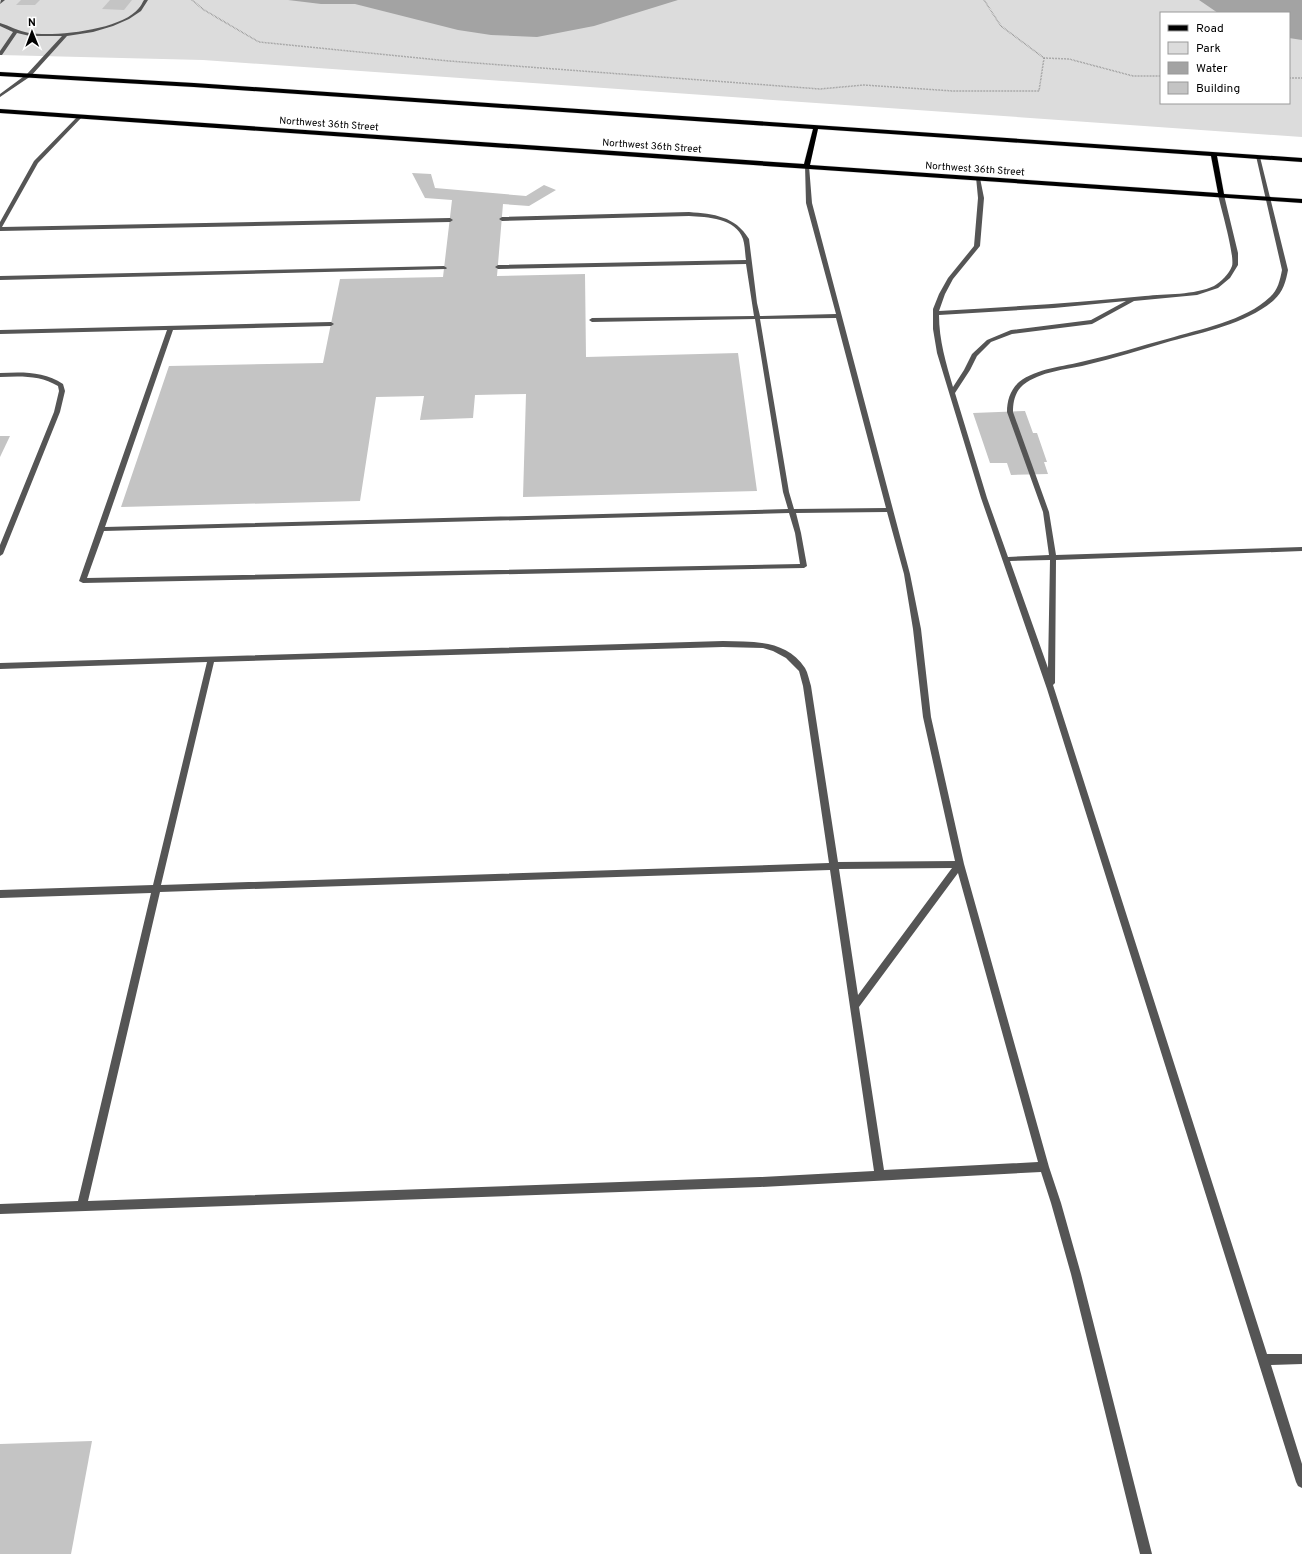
<svg xmlns="http://www.w3.org/2000/svg" width="1302" height="1554" font-family="Overpass,sans-serif">
  <style>
    .green { fill: #dcdcdc; fill-rule: evenodd }
    .water { fill: #a3a3a3 }
    .building { fill: #c4c4c4 }
    .lines { fill: none; stroke-linecap: round; stroke-linejoin: round }
    .primary-casing { stroke: #dbdbdb; stroke-width: 1 }
    .path { stroke: #777; stroke-width: 1.5; stroke-dasharray: 0.5 1; stroke-linecap: butt }
    .service { fill: #555; fill-rule: evenodd }
    .minor { fill: #555; fill-rule: evenodd }
    .primary { fill: #000; fill-rule: evenodd }
    .labels { text-anchor: middle; stroke-width: 3; stroke-linejoin: round; paint-order: stroke }
    .far-street-label { font-size: 10px; fill: #000; stroke: #fff }
  </style>
  <rect width="100%" height="100%" fill="#fff"/>
  <!-- green -->
  <path class="green" d="M0 0H1302V137L203 60 0 55ZM1161 13H1289V103H1161Z"/>
  <!-- water -->
  <g class="water">
    <path d="M288 0H678L594 26 537 37 491 35 458 30 355 4H321Z"/>
    <path d="M1199 0H1302V40L1289 38V13H1218Z"/>
  </g>
  <!-- building -->
  <g class="building">
    <path d="M21 0H40L35 5H16Z"/>
    <path d="M110 0H132L124 10 102 9Z"/>
    <path d="M412 173 431 174 435 188 526 196 544 185 556 190 529 206 503 204 497 276 585 274 586 357 738 353 757 491 523 497 526 394 475 395 473 418 420 420 424 396 376 397 360 501 121 507 169 366 323 363 340 279 443 277 452 200 425 198Z"/>
    <path d="M1025 411 1033 433H1037L1047 462H1044L1048 474 1011 475 1007 463H990L973 413Z"/>
    <path d="M0 436H10L0 457Z"/>
    <path d="M92 1441 71 1554H0V1444Z"/>
  </g>
  <g class="lines">
    <!-- primary casing -->
    <g class="primary-casing">
      <path id="primary" d="M0 72 194 83 1302 158V162L1217 156 1224 194 1302 199V203L0 113V109L804 164 813 129 194 87 0 76ZM818 129 1211 156 1218 193 810 165Z"/>
    </g>
    <!-- path -->
    <g class="path">
      <path d="M192 0 204 10 259 42 449 61 820 89 864 85 953 91H1039L1044 58 1069 59 1133 76H1161"/>
      <path d="M984 0 1001 26 1044 58"/>
      <path d="M1289 78H1302"/>
    </g>
    <!-- service -->
    <g class="service">
      <path d="M79 115 83 116 38 163 2 227 450 218 453 220 450 222 0 231V222L34 161Z"/>
      <path d="M1256 156 1260 157 1288 270C1286 281 1283 292 1274 300 1248 323 1204 332 1171 341 1143 349 1115 358 1086 365 1065 370 1041 371 1023 385 1015 392 1013 402 1013 412L1049 512 1056 555 1302 547V551L1056 560 1055 683 1053 685 1267 1354H1302V1364L1271 1365 1302 1464V1488L1298 1486 1296 1482 1047 689 981 498 937 353 933 329V309L939 294 948 278 974 246 978 198 976 177 980 178 984 198 980 246 953 279 945 294 939 311C1008 307 1076 303 1145 296 1165 294 1195 295 1214 286 1221 282 1229 274 1232 266 1235 256 1221 208 1218 195L1221 193 1224 195 1238 253V265L1230 278 1218 288 1197 295 1134 301 1092 324 1012 334 991 342 977 356 970 370 955 393 987 498 1008 557 1049 555 1043 512 1007 412C1007 401 1010 390 1019 382 1037 368 1063 367 1085 361 1113 355 1140 346 1167 339 1200 329 1245 321 1270 297 1278 290 1280 280 1282 270ZM1126 301 1091 320 1011 330 987 340 972 354 964 370 953 387C946 363 939 340 939 315L1054 308ZM1050 560 1048 668 1010 561Z"/>
      <path d="M805 165 809 166 812 203 910 574 921 629 931 717 964 864 1049 1167 1061 1203 1081 1274 1152 1554H1140L1071 1274 1051 1203 1041 1172 760 1187 0 1214V1204L78 1201 151 893 0 898V890L153 885 207 662 0 669V663L723 641C753 642 786 639 805 668 808 673 809 680 811 686L838 862 955 861 923 717 913 629 904 574 887 512 796 513 801 533 807 566 804 568 83 583 79 581 167 330 0 334V330L331 322 334 324 331 326 173 330 105 527 788 509 783 492 755 319 592 322 589 320 592 318 754 316 746 264 498 269 495 267 498 265 746 260C745 254 745 245 743 239 736 218 707 217 689 216L502 221 499 219 502 217 689 212C714 214 735 216 749 239L757 303 760 316 836 314 806 203ZM836 318 886 508 794 509 789 492 760 319ZM789 513 795 533 800 564 87 578 104 531ZM723 647 763 648 773 651 786 658 799 671 803 686 829 863 161 885 214 662ZM952 868 858 995 839 869ZM830 870 874 1171 760 1177 88 1201 160 892ZM958 873 1038 1162 884 1170 859 1007Z"/>
      <path d="M444 266 447 268 446 269 0 280V276Z"/>
      <path d="M0 373C22 372 44 371 63 384L65 391 60 412 3 554 0 556V545L54 412 59 391 58 386C40 375 20 376 0 377Z"/>
    </g>
    <!-- minor -->
    <g class="minor">
      <path d="M1 0H5L0 4Z"/>
      <path d="M144 0H148L141 11 129 19 113 26 93 32 67 36 31 76 0 97V94L27 74 62 36H30L17 33 2 55H0V51L13 32 0 26V23C10 26 18 31 29 33 55 37 122 30 139 8 141 6 142 3 144 0Z"/>
    </g>
    <!-- primary -->
    <use href="#primary" class="primary"/>
  </g>
  <g class="labels">
    <!-- far-street labels -->
    <g class="far-street-label">
      <text transform="translate(329 123) rotate(4)" y="4">Northwest 36th Street</text>
      <text transform="translate(652 145) rotate(4)" y="4">Northwest 36th Street</text>
      <text transform="translate(975 168) rotate(4)" y="4">Northwest 36th Street</text>
    </g>
  </g>
  <!-- legend -->
  <rect x="1160" y="12" width="130" height="92" fill="#ffffff" stroke="#999999"/>
  <rect x="1168" y="25" width="20" height="6" fill="#000000" stroke="#999999"/>
  <text x="1196" y="32" font-size="12" fill="#000000">Road</text>
  <rect x="1168" y="42" width="20" height="12" fill="#dcdcdc" stroke="#999999"/>
  <text x="1196" y="52" font-size="12" fill="#000000">Park</text>
  <rect x="1168" y="62" width="20" height="12" fill="#a3a3a3" stroke="#999999"/>
  <text x="1196" y="72" font-size="12" fill="#000000">Water</text>
  <rect x="1168" y="82" width="20" height="12" fill="#c4c4c4" stroke="#999999"/>
  <text x="1196" y="92" font-size="12" fill="#000000">Building</text>
  <!-- north arrow -->
  <g transform="translate(32 32) rotate(359)" stroke="#ffffff" stroke-width="3" paint-order="stroke">
  <path d="M0-3L7 15L0 10L-7 15Z" fill="#000000"/>
  <text y="-6" font-size="11" font-weight="bold" text-anchor="middle" fill="#000000">N</text>
  </g>
</svg>
